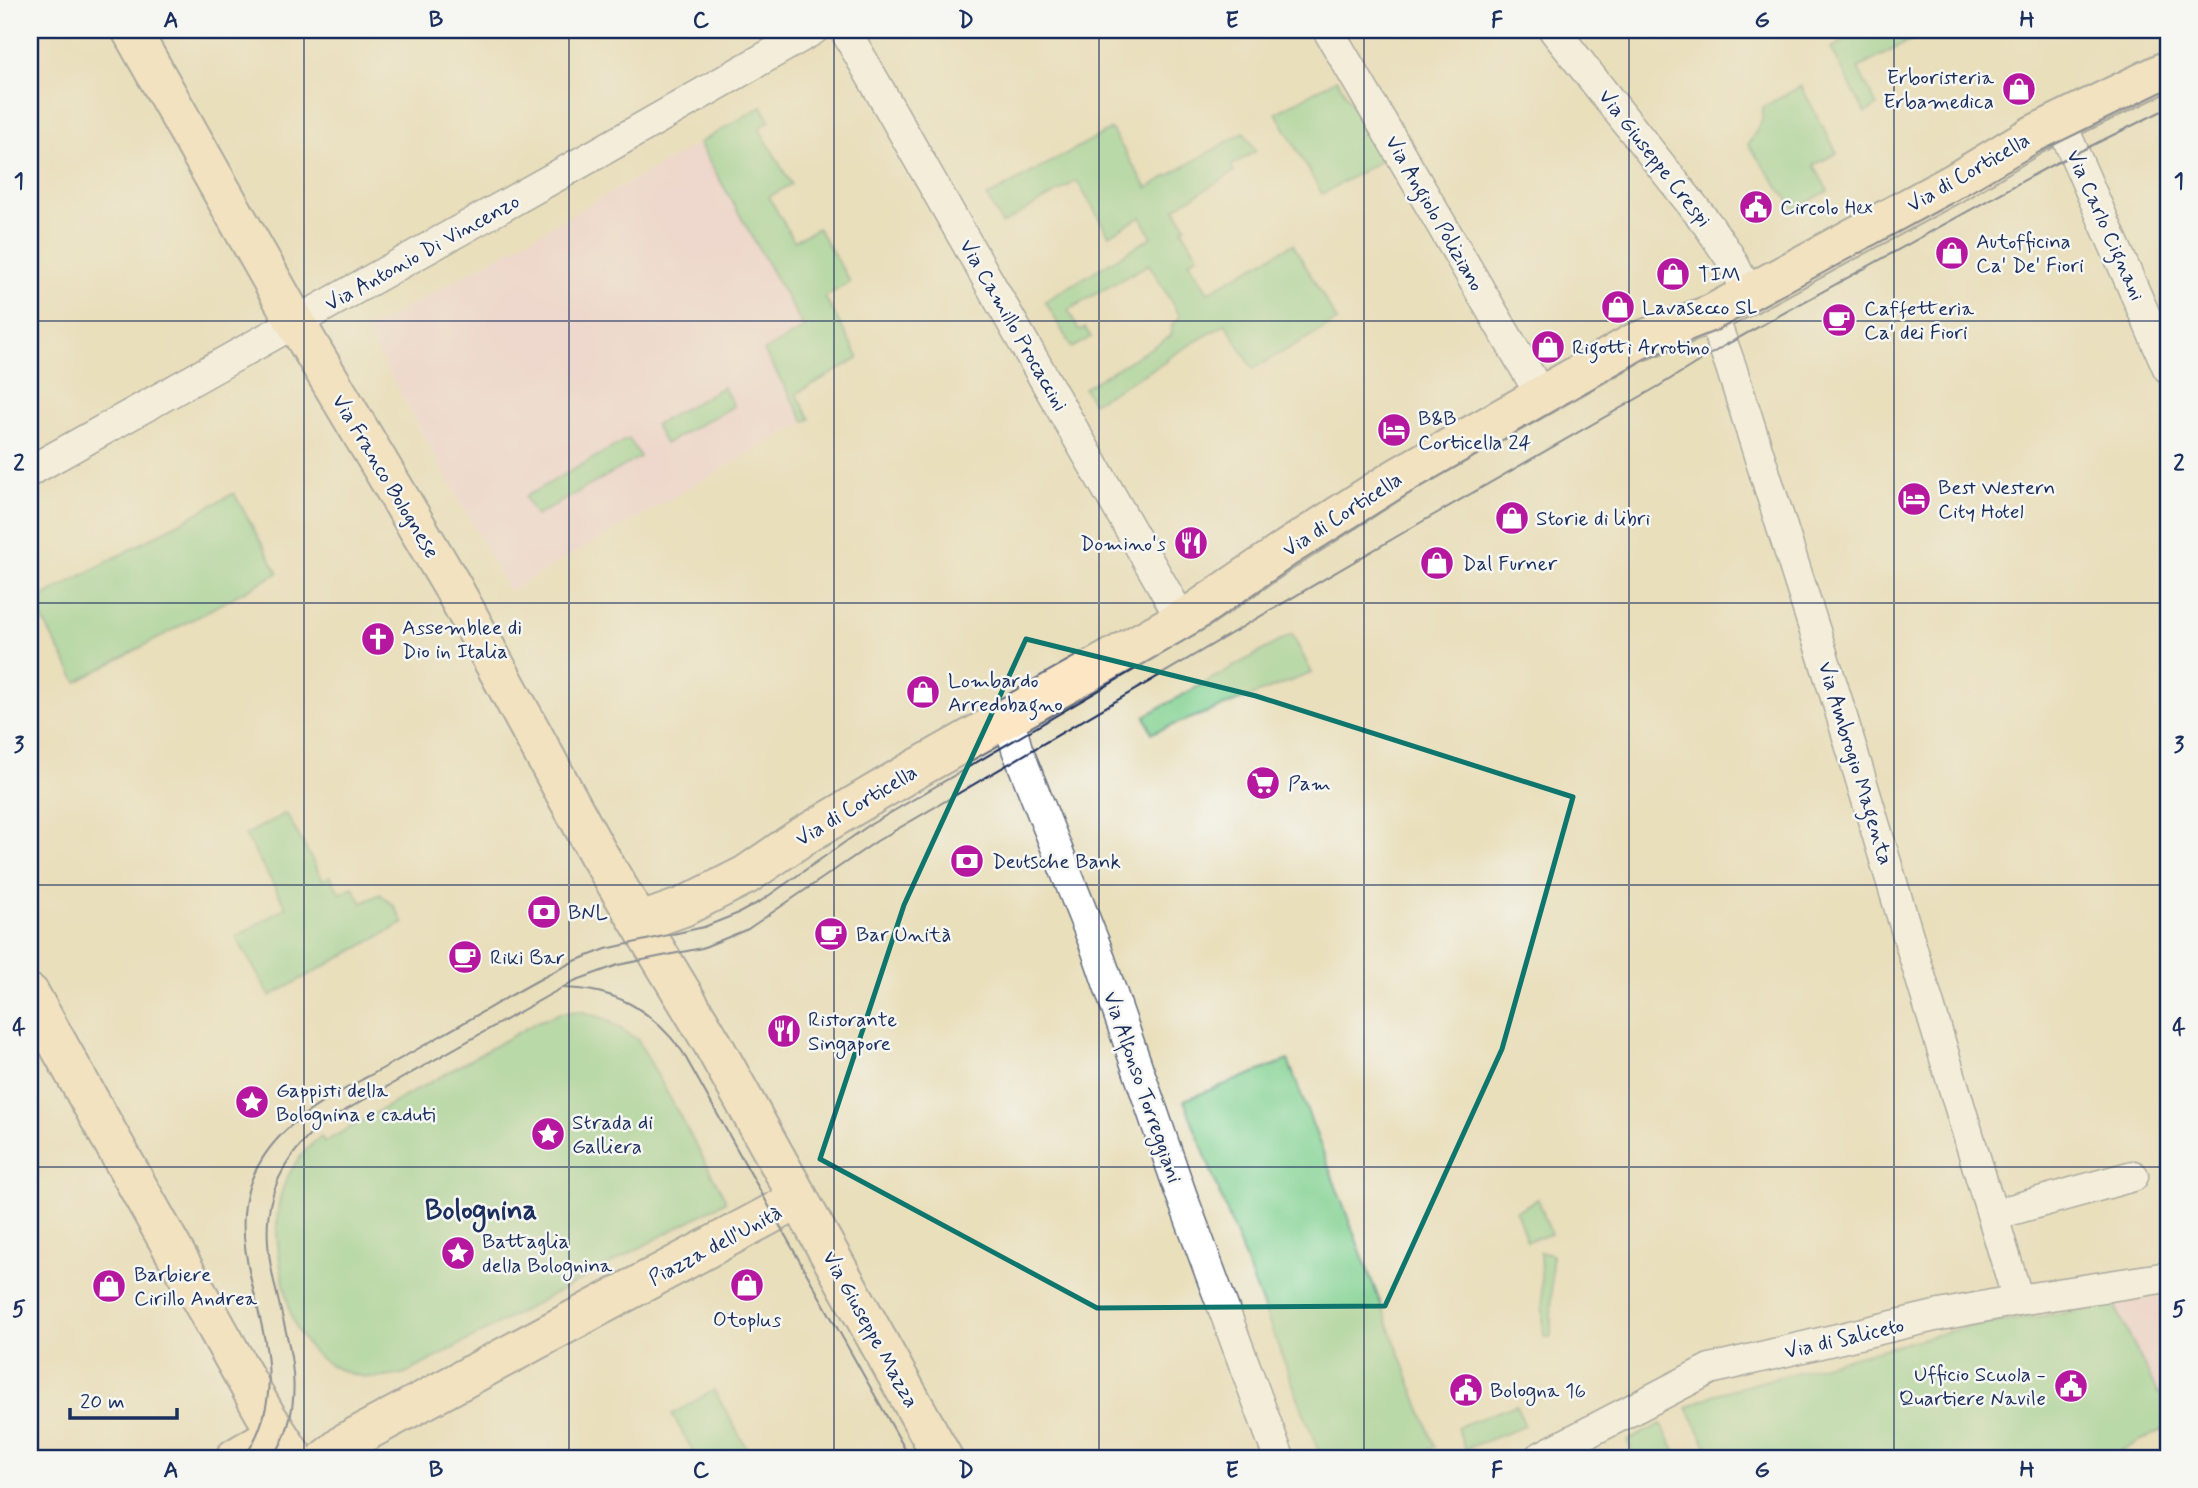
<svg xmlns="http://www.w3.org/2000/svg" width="2198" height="1488" font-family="Mynerve,sans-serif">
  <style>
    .built { fill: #f3cfdf }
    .green { fill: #82d292; stroke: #4e8078; stroke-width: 2 }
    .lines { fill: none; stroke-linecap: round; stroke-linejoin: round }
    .street-casing { stroke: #636d7f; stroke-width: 33 }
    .secondary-casing { stroke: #636d7f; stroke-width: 42 }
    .street { stroke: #fff; stroke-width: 30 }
    .secondary { stroke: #fce6c4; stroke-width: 38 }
    .tram { stroke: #1b2f5e; stroke-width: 2 }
    .marked { fill: none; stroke: #0f766e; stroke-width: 5; stroke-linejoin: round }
    .grid { fill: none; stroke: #1b2f5e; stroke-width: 2; stroke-opacity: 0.55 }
    .labels { text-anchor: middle; stroke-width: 5; stroke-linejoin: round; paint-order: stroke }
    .poi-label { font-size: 21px; fill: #1b2f5e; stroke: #f6f6f2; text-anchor: start }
    .street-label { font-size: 21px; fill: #1b2f5e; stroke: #f6f6f2 }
    .district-label { font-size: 28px; font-weight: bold; fill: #1b2f5e; stroke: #f6f6f2 }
    .neatline { fill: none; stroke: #1b2f5e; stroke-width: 2.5 }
    .grid-label { font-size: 23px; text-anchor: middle; font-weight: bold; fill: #1b2f5e }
  </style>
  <rect width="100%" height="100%" fill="#f6f6f2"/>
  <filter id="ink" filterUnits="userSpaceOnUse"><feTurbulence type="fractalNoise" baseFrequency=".0143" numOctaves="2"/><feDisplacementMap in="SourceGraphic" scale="14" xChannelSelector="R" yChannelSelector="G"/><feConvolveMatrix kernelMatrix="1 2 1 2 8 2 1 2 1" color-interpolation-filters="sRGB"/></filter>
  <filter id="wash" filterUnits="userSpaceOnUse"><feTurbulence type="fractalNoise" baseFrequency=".00686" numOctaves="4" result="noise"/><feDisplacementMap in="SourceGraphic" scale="28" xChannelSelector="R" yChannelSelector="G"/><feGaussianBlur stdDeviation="1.57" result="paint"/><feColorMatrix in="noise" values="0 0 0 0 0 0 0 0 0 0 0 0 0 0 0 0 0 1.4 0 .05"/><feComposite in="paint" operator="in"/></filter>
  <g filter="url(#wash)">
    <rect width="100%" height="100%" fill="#e9dfbb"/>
    <!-- built -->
    <g class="built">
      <path d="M699 143 805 328 764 352 805 422 509 591 366 331Z"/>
      <path d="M2168 1294V1390L2158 1394 2115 1306Z"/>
    </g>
    <!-- green -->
    <g class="green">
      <path d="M1864 30H1930L1858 68 1877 106 1865 113 1831 48Z"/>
      <path d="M1337 79 1384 159 1322 194 1276 113Z"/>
      <path d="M1801 86 1837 153 1814 165 1828 191 1795 209 1748 145 1762 120 1763 107Z"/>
      <path d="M762 106 770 121 759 128 791 184 769 197 794 241 818 228 850 282 825 297 859 358 796 394 810 419 805 422 764 351 804 328 699 143Z"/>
      <path d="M1111 129 1147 188 1244 132 1256 151 1231 166 1234 172 1175 208 1186 227 1182 229 1198 256 1189 261 1208 292 1293 244 1337 321 1253 369 1226 324 1166 359 1167 361 1093 403 1084 388 1171 336 1172 325 1180 317 1149 264 1068 310 1079 330 1085 328 1091 337 1072 348 1045 301 1152 237 1141 217 1109 235 1077 181 1002 224 987 197Z"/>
      <path d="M723 387 734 406 665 444 655 425Z"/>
      <path d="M629 438 640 457 536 516 525 497Z"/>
      <path d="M234 493 278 573 77 682 33 602Z"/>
      <path d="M1292 634 1312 673 1152 733 1145 716Z"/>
      <path d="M286 813 323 880 330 876 340 893 353 887 362 903 380 894 394 906 404 923 270 996 236 937 286 907 245 835Z"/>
      <path d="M580 1011 606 1019 638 1040 725 1198V1202L409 1372C359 1388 309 1367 291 1315 288 1305 287 1294 284 1284 272 1225 270 1178 321 1136L324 1142 537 1022 560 1013Z"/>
      <path d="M1288 1060 1435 1447 1404 1458H1321L1184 1100Z"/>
      <path d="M1538 1199 1551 1234 1527 1241 1516 1211Z"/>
      <path d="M1540 1252 1552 1255 1551 1337H1544Z"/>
      <path d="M2115 1306 2158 1394 2168 1390V1427L2114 1454 2115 1458H1713L1687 1408 1715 1394 1969 1326Z"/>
      <path d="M714 1390 752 1458H697L672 1414Z"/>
      <path d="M1516 1405 1525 1426 1465 1449 1457 1427Z"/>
      <path d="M1661 1424 1679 1458H1636L1627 1441Z"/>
    </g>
  </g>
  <g filter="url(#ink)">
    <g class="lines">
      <!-- street casing -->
      <g class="street-casing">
        <g id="street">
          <path d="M845 30 1182 620"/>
          <path d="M1328 30 1542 397"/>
          <path d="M1554 30 1708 225 1729 256 1748 292"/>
          <path d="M2060 121 2168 368"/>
          <path d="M1712 314 1730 364 1835 694 2018 1300"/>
          <path d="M30 471 596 154 813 30"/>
          <path d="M1011 715V727L1017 749 1095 945 1181 1194 1279 1458"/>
          <path d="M1993 1215 2133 1176"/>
          <path d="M1539 1458 1710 1369 1935 1316 2018 1300 2168 1277"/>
        </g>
      </g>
      <!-- secondary casing -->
      <g class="secondary-casing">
        <g id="secondary">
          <path d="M131 30 296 323 452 586 597 852 711 1041 943 1458"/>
          <path d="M641 922 683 907 746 875 800 838 909 773 1198 610 1287 549 1400 476 1634 343 1712 314 1954 183 2033 135 2168 70"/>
          <path d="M30 994 265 1414 294 1458"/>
          <path d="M235 1458 277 1433"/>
          <path d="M327 1458 348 1441 799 1199"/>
        </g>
      </g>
      <!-- street -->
      <use href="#street" class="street"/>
      <!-- secondary -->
      <use href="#secondary" class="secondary"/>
      <!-- tram -->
      <g class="tram">
        <path d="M562 988C616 989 649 1008 682 1051L910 1458"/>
        <path d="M244 1458C285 1397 266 1345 251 1280 242 1241 238 1202 258 1166 281 1123 323 1102 363 1079 390 1065 416 1050 442 1035 487 1010 531 982 577 960L606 949 704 927 739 913 761 901 868 826 1207 627 1297 564 1410 493 1644 359 1718 330 1952 203 2041 151 2168 89"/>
        <path d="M273 1458C346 1346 191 1234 323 1123L574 981 618 965 702 948 748 929 877 841 1425 520 1659 386 1724 346 2048 167 2168 108"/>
      </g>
    </g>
  </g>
  <!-- marked area -->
  <path d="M0 0H2198V1488H0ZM1026 639 1256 696 1573 797 1502 1049 1385 1306 1097 1308 820 1159 904 905Z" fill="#e9dfbb" fill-opacity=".55" fill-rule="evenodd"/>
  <path class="marked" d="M1026 639 1256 696 1573 797 1502 1049 1385 1306 1097 1308 820 1159 904 905Z"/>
  <!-- grid -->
  <path class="grid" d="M304 30V1458M569 30V1458M834 30V1458M1099 30V1458M1364 30V1458M1629 30V1458M1894 30V1458M30 321H2168M30 603H2168M30 885H2168M30 1167H2168"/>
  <!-- icons -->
  <defs>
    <g id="shop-disc" transform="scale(1.75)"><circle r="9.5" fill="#b5179e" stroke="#f6f6f2"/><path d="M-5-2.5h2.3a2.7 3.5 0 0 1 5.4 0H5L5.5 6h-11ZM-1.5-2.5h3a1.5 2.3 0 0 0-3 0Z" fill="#fff"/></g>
    <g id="civic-disc" transform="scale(1.75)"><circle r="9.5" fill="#b5179e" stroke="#f6f6f2"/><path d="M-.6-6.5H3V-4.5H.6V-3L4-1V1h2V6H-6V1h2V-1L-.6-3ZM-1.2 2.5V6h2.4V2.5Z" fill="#fff"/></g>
    <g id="cafe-disc" transform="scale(1.75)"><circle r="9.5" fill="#b5179e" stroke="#f6f6f2"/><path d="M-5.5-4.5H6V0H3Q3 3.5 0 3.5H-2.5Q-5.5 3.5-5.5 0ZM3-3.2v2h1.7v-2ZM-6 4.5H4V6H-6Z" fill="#fff"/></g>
    <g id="hotel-disc" transform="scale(1.75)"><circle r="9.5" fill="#b5179e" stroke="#f6f6f2"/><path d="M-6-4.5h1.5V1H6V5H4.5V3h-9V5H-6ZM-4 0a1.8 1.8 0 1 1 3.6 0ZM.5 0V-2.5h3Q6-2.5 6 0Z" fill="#fff"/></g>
    <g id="restaurant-disc" transform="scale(1.75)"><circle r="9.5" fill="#b5179e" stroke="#f6f6f2"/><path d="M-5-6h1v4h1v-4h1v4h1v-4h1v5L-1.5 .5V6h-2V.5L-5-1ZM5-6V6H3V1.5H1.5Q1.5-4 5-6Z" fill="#fff"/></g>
    <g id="church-disc" transform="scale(1.75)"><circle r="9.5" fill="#b5179e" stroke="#f6f6f2"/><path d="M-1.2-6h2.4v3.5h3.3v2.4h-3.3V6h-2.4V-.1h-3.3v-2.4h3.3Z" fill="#fff"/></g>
    <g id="supermarket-disc" transform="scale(1.75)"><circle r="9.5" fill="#b5179e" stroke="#f6f6f2"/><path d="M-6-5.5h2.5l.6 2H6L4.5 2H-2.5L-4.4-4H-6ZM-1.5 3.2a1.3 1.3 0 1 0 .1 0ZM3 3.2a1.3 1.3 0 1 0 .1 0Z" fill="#fff"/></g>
    <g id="bank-disc" transform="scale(1.75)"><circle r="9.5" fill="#b5179e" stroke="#f6f6f2"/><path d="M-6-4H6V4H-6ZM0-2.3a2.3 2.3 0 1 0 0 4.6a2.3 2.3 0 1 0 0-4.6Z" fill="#fff"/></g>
    <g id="sight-disc" transform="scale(1.75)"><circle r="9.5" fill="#b5179e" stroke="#f6f6f2"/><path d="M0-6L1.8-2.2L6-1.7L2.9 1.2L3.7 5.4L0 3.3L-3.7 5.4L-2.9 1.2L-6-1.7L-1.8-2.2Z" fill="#fff"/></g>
  </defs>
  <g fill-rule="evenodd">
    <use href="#shop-disc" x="2019" y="89"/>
    <use href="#civic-disc" x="1756" y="207"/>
    <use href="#shop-disc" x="1952" y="253"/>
    <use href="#shop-disc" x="1673" y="274"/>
    <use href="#shop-disc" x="1618" y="307"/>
    <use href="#cafe-disc" x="1839" y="320"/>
    <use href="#shop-disc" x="1548" y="347"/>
    <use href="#hotel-disc" x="1394" y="430"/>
    <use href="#hotel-disc" x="1914" y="499"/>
    <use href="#shop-disc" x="1512" y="518"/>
    <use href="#restaurant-disc" x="1191" y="543"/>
    <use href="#shop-disc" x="1437" y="563"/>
    <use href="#church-disc" x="378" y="639"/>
    <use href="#shop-disc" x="923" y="692"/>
    <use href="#supermarket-disc" x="1263" y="783"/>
    <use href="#bank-disc" x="967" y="861"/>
    <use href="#bank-disc" x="544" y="912"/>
    <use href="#cafe-disc" x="831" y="934"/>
    <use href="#cafe-disc" x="465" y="957"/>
    <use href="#restaurant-disc" x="784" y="1031"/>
    <use href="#sight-disc" x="252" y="1102"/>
    <use href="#sight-disc" x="548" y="1134"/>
    <use href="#sight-disc" x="458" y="1253"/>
    <use href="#shop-disc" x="747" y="1285"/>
    <use href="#shop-disc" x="109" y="1286"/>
    <use href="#civic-disc" x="2071" y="1386"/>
    <use href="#civic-disc" x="1466" y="1390"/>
  </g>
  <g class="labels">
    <!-- poi labels -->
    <g class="poi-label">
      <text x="1994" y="84" text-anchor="end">Erboristeria<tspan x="1994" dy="24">Erbamedica</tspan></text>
      <text x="1780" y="214">Circolo Hex</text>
      <text x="1976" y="248">Autofficina<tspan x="1976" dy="24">Ca' De' Fiori</tspan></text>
      <text x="1698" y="281">TIM</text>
      <text x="1642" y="314">Lavasecco SL</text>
      <text x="1864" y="315">Caffetteria<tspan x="1864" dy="24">Ca' dei Fiori</tspan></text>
      <text x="1572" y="354">Rigotti Arrotino</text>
      <text x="1418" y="425">B&amp;B<tspan x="1418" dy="24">Corticella 24</tspan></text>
      <text x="1938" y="494">Best Western<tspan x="1938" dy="24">City Hotel</tspan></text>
      <text x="1536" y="525">Storie di libri</text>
      <text x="1166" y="550" text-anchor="end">Domino's</text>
      <text x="1462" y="570">Dal Furner</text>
      <text x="402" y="634">Assemblee di<tspan x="402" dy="24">Dio in Italia</tspan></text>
      <text x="948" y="687">Lombardo<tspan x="948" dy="24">Arredobagno</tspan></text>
      <text x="1288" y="790">Pam</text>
      <text x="992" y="868">Deutsche Bank</text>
      <text x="568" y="919">BNL</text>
      <text x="856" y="941">Bar Unità</text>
      <text x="490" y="964">Riki Bar</text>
      <text x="808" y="1026">Ristorante<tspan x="808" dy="24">Singapore</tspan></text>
      <text x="276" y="1097">Gappisti della<tspan x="276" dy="24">Bolognina e caduti</tspan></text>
      <text x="572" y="1129">Strada di<tspan x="572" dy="24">Galliera</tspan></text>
      <text x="482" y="1248">Battaglia<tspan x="482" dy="24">della Bolognina</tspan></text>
      <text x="134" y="1281">Barbiere<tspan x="134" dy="24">Cirillo Andrea</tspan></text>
      <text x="747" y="1326" text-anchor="middle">Otoplus</text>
      <text x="2046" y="1381" text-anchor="end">Ufficio Scuola -<tspan x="2046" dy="24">Quartiere Navile</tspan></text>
      <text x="1490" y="1397">Bologna 16</text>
    </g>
    <!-- street labels -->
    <g class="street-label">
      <text transform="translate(1655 158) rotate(52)" y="7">Via Giuseppe Crespi</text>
      <text transform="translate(1968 172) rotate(-30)" y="7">Via di Corticella</text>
      <text transform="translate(1435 213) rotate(60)" y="7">Via Angiolo Poliziano</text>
      <text transform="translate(2106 225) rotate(66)" y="7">Via Carlo Cignani</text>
      <text transform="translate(422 252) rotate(-29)" y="7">Via Antonio Di Vincenzo</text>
      <text transform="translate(1014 325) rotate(60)" y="7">Via Camillo Procaccini</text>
      <text transform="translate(386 476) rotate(59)" y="7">Via Franco Bolognese</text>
      <text transform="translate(1342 514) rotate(-33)" y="7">Via di Corticella</text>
      <text transform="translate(1856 763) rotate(73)" y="7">Via Ambrogio Magenta</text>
      <text transform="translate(856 805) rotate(-31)" y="7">Via di Corticella</text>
      <text transform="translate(1143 1087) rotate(71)" y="7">Via Alfonso Torreggiani</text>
      <text transform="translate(715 1245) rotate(-28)" y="7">Piazza dell'Unità</text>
      <text transform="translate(871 1329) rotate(61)" y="7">Via Giuseppe Mazza</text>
      <text transform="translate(1844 1338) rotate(-13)" y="7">Via di Saliceto</text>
    </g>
    <!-- district labels -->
    <g class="district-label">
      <text x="481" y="1219">Bolognina</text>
    </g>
  </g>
  <!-- margin -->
  <rect width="2198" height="1488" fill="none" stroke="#f6f6f2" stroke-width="77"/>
  <!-- scale -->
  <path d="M70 1408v10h107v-10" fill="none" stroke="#1b2f5e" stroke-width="3.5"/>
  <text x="80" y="1408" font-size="21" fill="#1b2f5e" stroke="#f6f6f2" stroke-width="5" paint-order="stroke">20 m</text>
  <rect x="38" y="38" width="2122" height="1412" class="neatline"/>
  <g class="grid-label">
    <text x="171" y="27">A</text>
    <text x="436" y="27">B</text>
    <text x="701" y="27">C</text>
    <text x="966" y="27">D</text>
    <text x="1232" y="27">E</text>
    <text x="1497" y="27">F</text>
    <text x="1762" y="27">G</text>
    <text x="2027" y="27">H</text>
    <text x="19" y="188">1</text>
    <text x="2179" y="188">1</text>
    <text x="19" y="470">2</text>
    <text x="2179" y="470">2</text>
    <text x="19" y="752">3</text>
    <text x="2179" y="752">3</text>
    <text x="19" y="1034">4</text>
    <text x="2179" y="1034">4</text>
    <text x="19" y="1316">5</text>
    <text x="2179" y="1316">5</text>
    <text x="171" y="1477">A</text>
    <text x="436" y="1477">B</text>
    <text x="701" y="1477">C</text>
    <text x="966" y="1477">D</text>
    <text x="1232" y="1477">E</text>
    <text x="1497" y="1477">F</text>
    <text x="1762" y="1477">G</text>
    <text x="2027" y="1477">H</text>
  </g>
</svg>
